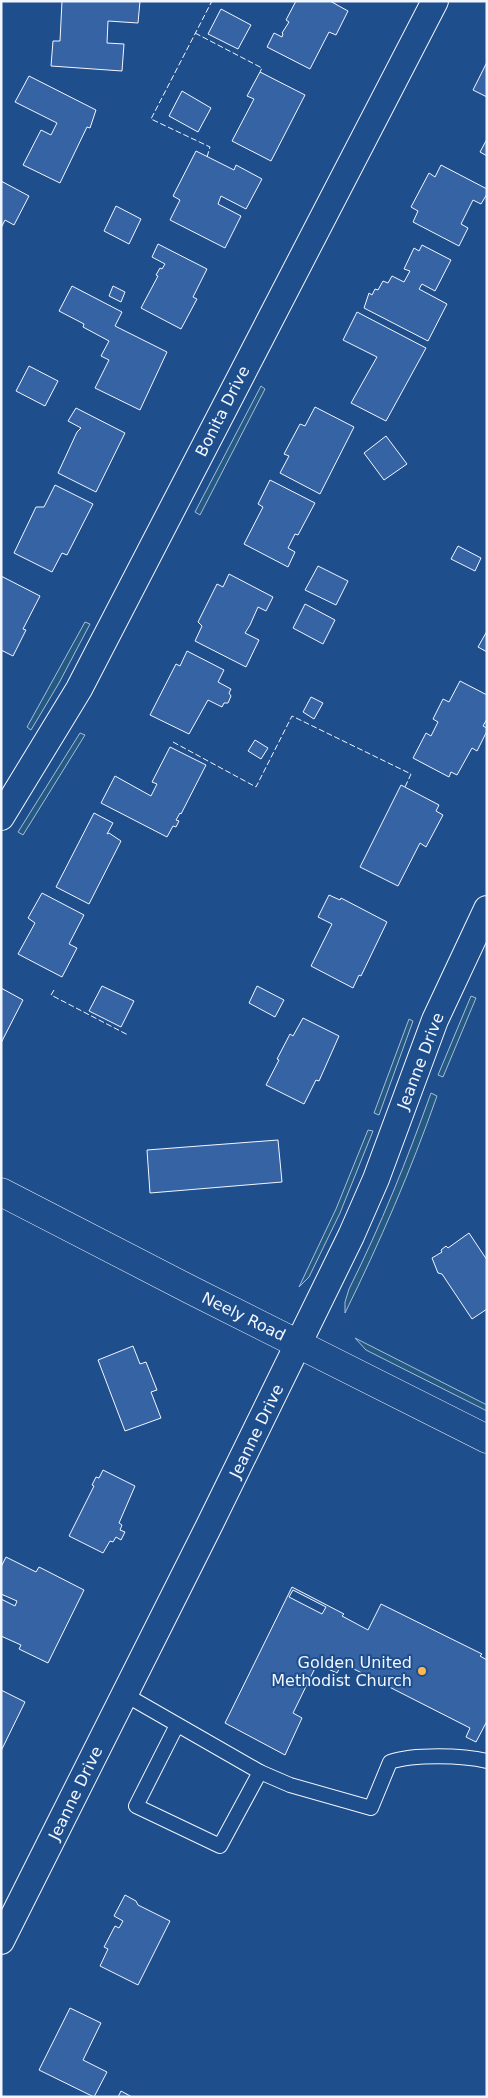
<svg xmlns="http://www.w3.org/2000/svg" width="488" height="2098" font-family="'DejaVu Sans',sans-serif">
  <style>
    .green { fill: #245a82; stroke: #a8bbd7 }
    .building { fill: #3563a3; stroke: #f2f6ff; fill-rule: evenodd }
    .lines { fill: none; stroke-linecap: round; stroke-linejoin: round }
    .service-casing { stroke: #f2f6ff; stroke-width: 16 }
    .minor-casing { stroke: #f2f6ff; stroke-width: 28 }
    .tertiary-casing { stroke: #f2f6ff; stroke-width: 29 }
    .service { stroke: #1f4e8c; stroke-width: 14 }
    .minor { stroke: #1f4e8c; stroke-width: 26 }
    .tertiary { stroke: #1f4e8c; stroke-width: 28 }
    .fence { stroke: #f2f6ff; stroke-width: 1; stroke-dasharray: 6 2.5; stroke-linecap: butt }
    .poi-dot { fill: #ffb74d; stroke: #1f4e8c; stroke-width: 2 }
    .labels { text-anchor: middle; stroke-width: 4; stroke-linejoin: round; paint-order: stroke }
    .street-label { font-size: 16px; fill: #f2f6ff; stroke: #1f4e8c }
    .poi-label { font-size: 16px; fill: #f2f6ff; stroke: #1f4e8c; text-anchor: end }
  </style>
  <rect width="100%" height="100%" fill="#1f4e8c"/>
  <!-- green -->
  <g class="green">
    <path d="M261 386 265 389 200 515 195 512Z"/>
    <path d="M85 622 90 624 59 683 31 730 27 727Z"/>
    <path d="M80 733 85 735 23 835 18 832Z"/>
    <path d="M471 996 476 998 443 1077 438 1075Z"/>
    <path d="M409 1019 413 1021 379 1115 374 1113Z"/>
    <path d="M431 1093 437 1096C411 1170 380 1242 345 1313V1302L349 1289C381 1225 407 1160 431 1093Z"/>
    <path d="M368 1130 373 1131 340 1213 309 1277 299 1287 336 1209Z"/>
    <path d="M355 1338 487 1405V1411L366 1350Z"/>
  </g>
  <!-- building -->
  <g class="building">
    <path d="M62 1H140L138 23 108 21 107 43 124 44 122 71 51 66 53 41H60Z"/>
    <path d="M296 1H330L348 11 336 35 329 32 310 69 267 47 274 33 282 37 283 34 282 33 289 22 286 20Z"/>
    <path d="M221 9 251 25 238 49 208 34Z"/>
    <path d="M487 62V97L473 90Z"/>
    <path d="M260 72 305 95 271 161 232 141 254 99 247 96Z"/>
    <path d="M29 76 96 110 90 128 87 127 60 183 23 165 41 130 51 135 57 123 15 102Z"/>
    <path d="M182 91 211 108 198 132 169 116Z"/>
    <path d="M487 139V156L480 152Z"/>
    <path d="M196 151 234 170 236 165 262 179 246 209 221 196 218 204 241 216 225 248 170 220 180 200 173 196Z"/>
    <path d="M441 165 487 189V194L481 204 473 200 461 224 468 228 459 246 413 222 418 211 411 207 429 173 435 177Z"/>
    <path d="M1 181 29 196 14 225 5 220 1 228Z"/>
    <path d="M116 206 141 219 129 244 104 231Z"/>
    <path d="M158 244 207 269 193 297 197 299 181 329 141 308 158 276 156 275 160 268 162 269 165 264 152 257Z"/>
    <path d="M422 245 451 260 435 291 422 284 419 289 447 304 428 341 364 308 369 293 372 295 375 289 378 290 383 281 388 283 392 276 404 282 410 271 404 269 414 248 419 251Z"/>
    <path d="M72 286 122 312 115 326 167 352 140 410 95 388 109 360 101 356 109 341 83 327 84 324 59 311Z"/>
    <path d="M113 286 125 292 121 302 109 296Z"/>
    <path d="M357 312 426 348 386 421 351 403 377 357 343 340Z"/>
    <path d="M29 366 58 381 45 406 16 391Z"/>
    <path d="M315 407 354 427 320 494 280 473 289 456 284 454 300 424 305 426Z"/>
    <path d="M76 408 125 433 96 492 58 473 77 432 81 428 68 421Z"/>
    <path d="M386 436 407 464 384 480 364 453Z"/>
    <path d="M270 480 315 503 298 535 295 534 288 548 295 552 288 567 244 544 263 507 258 504Z"/>
    <path d="M55 485 93 504 67 555 62 553 52 572 14 553 36 507H44Z"/>
    <path d="M458 546 481 558 475 571 451 559Z"/>
    <path d="M318 566 348 581 336 605 305 590Z"/>
    <path d="M229 574 273 597 266 611 258 607 250 625 245 633 259 640 246 667 195 641 202 626 198 622 217 584 223 587Z"/>
    <path d="M1 576 40 596 23 629 26 630 13 656 1 650Z"/>
    <path d="M305 604 335 620 323 644 293 628Z"/>
    <path d="M487 631V652L478 647Z"/>
    <path d="M187 651 224 670 218 682 231 689 229 693 231 696 228 703H224L222 707 208 700 189 734 150 715 176 664 180 666Z"/>
    <path d="M460 681 487 695V719L483 726 487 728V731L477 751 472 748 457 775 451 772 449 777 413 758 426 733 431 736 438 722 433 719 443 699 449 702Z"/>
    <path d="M311 697 323 703 314 719 303 712Z"/>
    <path d="M255 740 268 748 261 759 248 751Z"/>
    <path d="M170 747 206 765 181 814 180 813 176 820 179 821 176 827 173 826 167 837 101 803 115 776 151 796 157 784 152 782Z"/>
    <path d="M401 785 439 805 436 811 443 815 426 847 420 843 398 886 360 867Z"/>
    <path d="M94 813 113 823 107 834 109 833 121 841 89 904 56 887Z"/>
    <path d="M42 893 84 915 69 944 77 948 62 977 18 954 35 923 28 918Z"/>
    <path d="M329 895 340 900 341 898 387 922 361 976 359 975 353 988 311 966 332 924 318 917Z"/>
    <path d="M102 986 134 1001 121 1027 89 1011Z"/>
    <path d="M257 986 284 1000 275 1017 249 1003Z"/>
    <path d="M1 988 23 1000 1 1043Z"/>
    <path d="M303 1018 339 1036 319 1081 316 1080 304 1104 266 1085 279 1060 277 1059 290 1034 293 1036Z"/>
    <path d="M278 1140 282 1182 150 1193 147 1150Z"/>
    <path d="M469 1233 487 1260V1309L472 1319 442 1274 438 1273 432 1258 442 1252 441 1250 446 1246 448 1248Z"/>
    <path d="M133 1346 140 1364 146 1362 157 1390 151 1392 161 1418 125 1431 98 1360Z"/>
    <path d="M103 1470 135 1486 119 1523 122 1525 120 1530 125 1532 121 1540 116 1537 113 1542 110 1541 103 1553 69 1536 94 1486 92 1485 96 1477 99 1478Z"/>
    <path d="M6 1557 36 1572 39 1567 84 1590 48 1663 19 1649 21 1645 1 1636V1599L15 1606 17 1601 1 1594V1567Z"/>
    <path d="M292 1587 344 1614 342 1616 368 1630 381 1604 482 1654 480 1656 487 1660V1721L476 1742 466 1737 470 1728 350 1667V1666L343 1662 337 1673 317 1664 293 1713 302 1718 285 1755 225 1723ZM293 1590 326 1607 322 1614 289 1597Z"/>
    <path d="M1 1690 25 1702 1 1751Z"/>
    <path d="M125 1895 136 1901 138 1905 170 1921 138 1985 100 1966 108 1949 104 1947 115 1926 119 1928 123 1921 114 1916Z"/>
    <path d="M70 2008 101 2023 83 2060 107 2072 94 2097 39 2070Z"/>
    <path d="M121 2091 132 2097H118Z"/>
  </g>
  <g class="lines">
    <!-- service casing -->
    <g class="service-casing">
      <g id="service">
        <path d="M124 1694 260 1772 220 1846 136 1806 177 1725"/>
        <path d="M260 1772 290 1785 371 1808 390 1762C413 1754 463 1755 487 1761"/>
      </g>
    </g>
    <!-- minor casing -->
    <g class="minor-casing">
      <g id="minor">
        <path d="M1 817 79 689 435 1"/>
        <path d="M1 1941 208 1528 351 1236 376 1179 435 1020 487 909"/>
      </g>
    </g>
    <!-- tertiary casing -->
    <g class="tertiary-casing">
      <path id="tertiary" d="M1 1192 191 1290 487 1439"/>
    </g>
    <!-- service -->
    <use href="#service" class="service"/>
    <!-- minor -->
    <use href="#minor" class="minor"/>
    <!-- tertiary -->
    <use href="#tertiary" class="tertiary"/>
    <!-- fence -->
    <g class="fence">
      <path d="M195 33 262 68 260 72"/>
      <path d="M207 157 210 147 151 119 212 1"/>
      <path d="M173 742 256 787 292 716 411 774 405 787"/>
      <path d="M54 990 51 995 128 1035"/>
    </g>
  </g>
  <!-- markers -->
  <circle class="poi-dot" cx="422" cy="1671" r="5"/>
  <g class="labels">
    <!-- street labels -->
    <g class="street-label">
      <text transform="translate(222 411) rotate(-63)" y="6">Bonita Drive</text>
      <text transform="translate(420 1061) rotate(-69)" y="6">Jeanne Drive</text>
      <text transform="translate(244 1316) rotate(26)" y="6">Neely Road</text>
      <text transform="translate(256 1431) rotate(-64)" y="6">Jeanne Drive</text>
      <text transform="translate(75 1793) rotate(-64)" y="6">Jeanne Drive</text>
    </g>
    <!-- poi labels -->
    <g class="poi-label">
      <text x="412" y="1668">Golden United<tspan x="412" dy="18">Methodist Church</tspan></text>
    </g>
  </g>
  <!-- border -->
  <rect width="488" height="2098" fill="none" stroke="#f2f6ff" stroke-width="5"/>
</svg>
